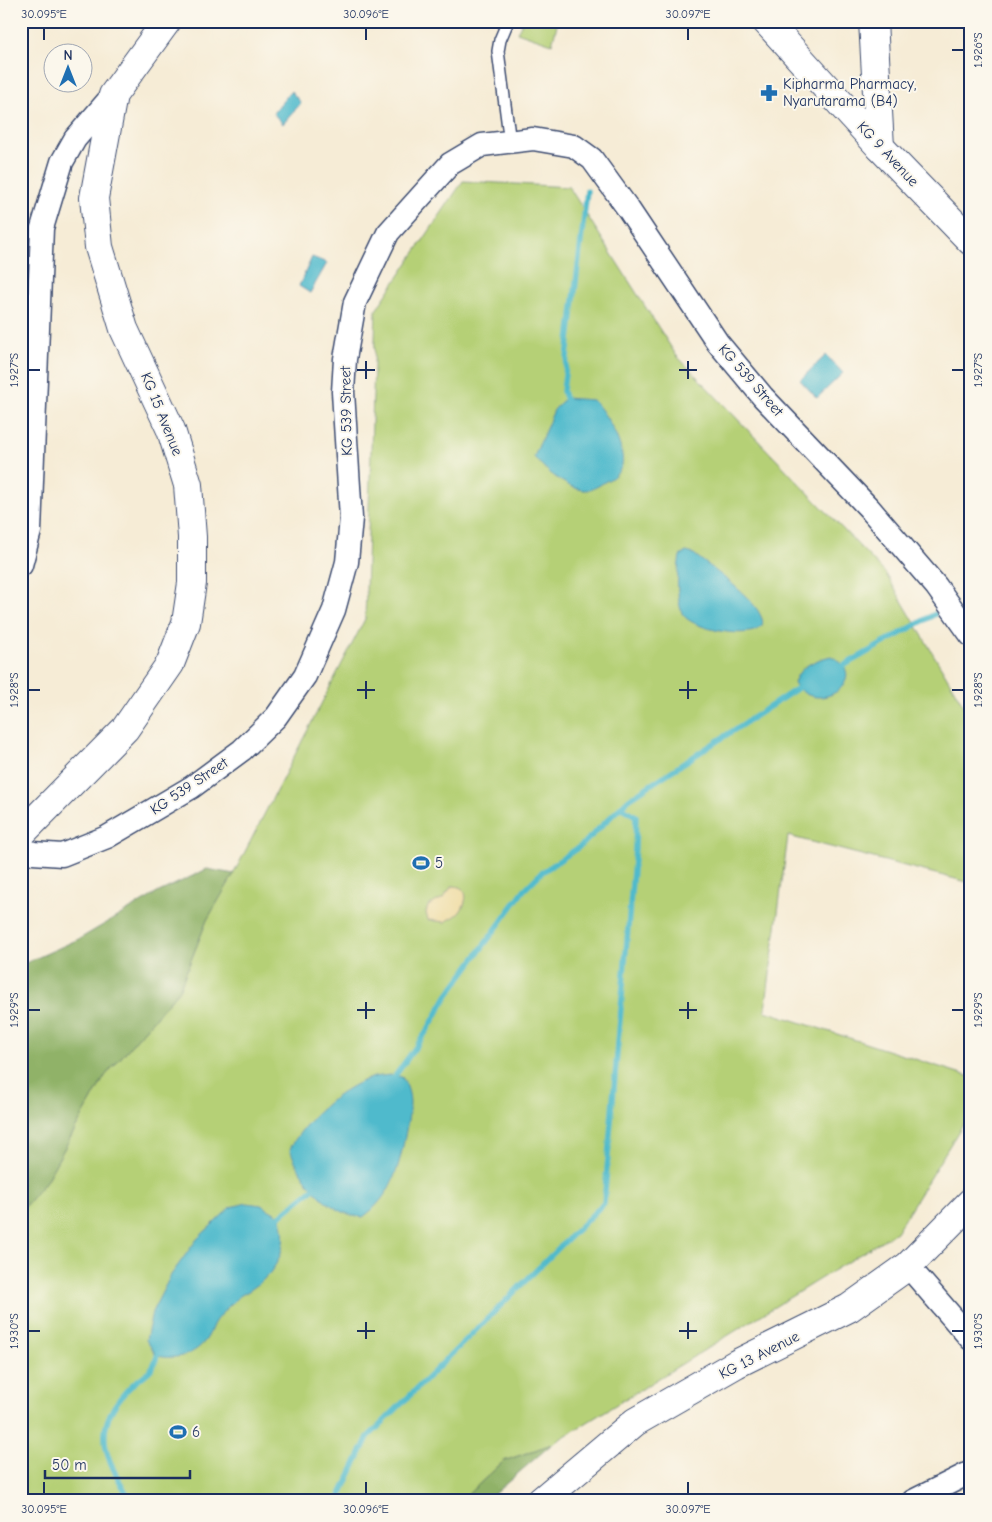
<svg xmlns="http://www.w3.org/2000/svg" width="992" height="1522" font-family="'Comic Neue',sans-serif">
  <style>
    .green { fill: #b5d076; stroke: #68806a }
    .forest { fill: #90b267; stroke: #567062 }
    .sand { fill: #eeda9e; stroke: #84847e }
    .water { fill: #4fbacc; stroke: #357495 }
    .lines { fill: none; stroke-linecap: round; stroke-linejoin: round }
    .stream { stroke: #4fbacc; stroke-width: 5.5 }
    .service-casing { stroke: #3c4b70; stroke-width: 14 }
    .minor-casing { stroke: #3c4b70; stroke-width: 25 }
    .tertiary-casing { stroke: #3c4b70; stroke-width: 30 }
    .secondary-casing { stroke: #3c4b70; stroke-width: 30 }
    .service { stroke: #fff; stroke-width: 11 }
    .minor { stroke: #fff; stroke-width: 22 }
    .tertiary { stroke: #fff; stroke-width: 28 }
    .secondary { stroke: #fff; stroke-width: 28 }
    .ticks { fill: none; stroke: #1b2f5e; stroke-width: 2 }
    .labels { text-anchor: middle; stroke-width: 4; stroke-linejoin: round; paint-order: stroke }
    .poi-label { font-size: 15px; fill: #1b2f5e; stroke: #fbf7ec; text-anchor: start }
    .street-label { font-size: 15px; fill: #1b2f5e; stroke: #fbf7ec }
    .neatline { fill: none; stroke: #1b2f5e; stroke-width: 2 }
    .ticks-label { font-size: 12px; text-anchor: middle; fill: #1b2f5e }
  </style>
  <rect width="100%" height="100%" fill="#fbf7ec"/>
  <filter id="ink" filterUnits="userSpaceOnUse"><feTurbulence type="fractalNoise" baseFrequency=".02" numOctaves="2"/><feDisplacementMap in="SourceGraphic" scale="10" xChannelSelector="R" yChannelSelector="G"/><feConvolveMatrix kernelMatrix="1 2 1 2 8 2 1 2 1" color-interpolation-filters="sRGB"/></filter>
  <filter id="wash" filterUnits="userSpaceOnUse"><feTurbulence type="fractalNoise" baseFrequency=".0096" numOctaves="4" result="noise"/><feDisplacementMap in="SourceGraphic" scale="20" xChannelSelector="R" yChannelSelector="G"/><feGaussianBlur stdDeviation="1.12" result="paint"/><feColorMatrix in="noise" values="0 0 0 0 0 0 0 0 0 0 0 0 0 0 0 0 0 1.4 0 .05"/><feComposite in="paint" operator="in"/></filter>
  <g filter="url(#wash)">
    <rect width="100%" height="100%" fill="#f6ecd6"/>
    <!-- green -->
    <g class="green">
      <path d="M523 21H558L552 44 517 32Z"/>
      <path d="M463 181 569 187 676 355 886 574 971 718V883L788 836 765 1011 971 1077V1111L896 1232 552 1444 504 1461 461 1501H21V1211L46 1181 105 1076 179 990 207 920 234 873 365 619 376 310Z"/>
    </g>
    <!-- forest -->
    <g class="forest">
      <path d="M207 869 234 874 207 920 179 990 105 1076 46 1181 21 1211V965L81 938 159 892Z"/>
      <path d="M552 1444 486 1501H461L504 1461Z"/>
    </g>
    <!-- sand -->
    <path class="sand" d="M452 886C470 886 468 902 459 913 455 917 450 919 445 922L428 920 426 913 428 906 443 898Z"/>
    <!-- water -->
    <g class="water">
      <path d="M291 91 301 103 283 124 273 113Z"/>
      <path d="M312 257 327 263 310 293 299 286Z"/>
      <path d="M826 355 843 373 817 398 800 380Z"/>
      <path d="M565 398 593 400C605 411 626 448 622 465 620 472 613 478 606 481 600 485 593 490 585 490 567 489 545 470 534 457L554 410Z"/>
      <path d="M686 552 694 554C713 570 755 597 762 619 770 643 691 632 682 613 676 597 677 571 680 556Z"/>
      <path d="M831 656C874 677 818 719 794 683 799 666 815 660 831 656Z"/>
      <path d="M390 1075 402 1077C415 1098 409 1113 405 1136 399 1168 391 1197 363 1217 329 1215 301 1180 290 1149 303 1122 341 1087 371 1078 376 1076 384 1076 390 1075Z"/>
      <path d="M247 1203 261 1205 280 1216C290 1245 278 1271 253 1288 248 1292 242 1294 237 1298 230 1305 222 1313 216 1320 212 1325 211 1332 207 1338 196 1355 177 1360 157 1356L146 1340 152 1312 171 1275 197 1239 231 1207Z"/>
    </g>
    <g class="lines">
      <!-- stream -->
      <g class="stream">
        <path d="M565 398 563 391 587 191"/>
        <path d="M843 666 935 614"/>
        <path d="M395 1076 427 1031 447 996 524 890 541 873 582 845 629 799 798 688"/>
        <path d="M280 1216 314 1188"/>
        <path d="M131 1501C103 1454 89 1427 133 1384 145 1374 153 1372 157 1356"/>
        <path d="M338 1501 368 1437 604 1203 635 848 636 816 620 807"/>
      </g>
    </g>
  </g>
  <g filter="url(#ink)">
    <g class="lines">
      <!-- service casing -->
      <g class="service-casing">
        <g id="service">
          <path d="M508 21 500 40 498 51 510 143"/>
          <path d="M21 332 38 336"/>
        </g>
      </g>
      <!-- minor casing -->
      <g class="minor-casing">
        <g id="minor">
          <path d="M21 565 30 531 42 228 62 162 75 139 113 95"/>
          <path d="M21 848 33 853 62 855 107 837 192 787 242 750 276 717 305 676 334 610 347 562 351 518 343 392 345 359 355 302 388 233 450 164 482 145 533 139 574 146 592 159 629 210 718 343 763 397 869 508 936 586 971 635"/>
          <path d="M908 1266 971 1339"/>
          <path d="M913 1501 971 1472"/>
        </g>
      </g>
      <!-- tertiary casing -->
      <g class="tertiary-casing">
        <path id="tertiary" d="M541 1501 635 1422 736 1364 849 1308 908 1266 971 1202"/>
      </g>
      <!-- secondary casing -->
      <g class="secondary-casing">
        <g id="secondary">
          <path d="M766 21 880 147 971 241"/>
          <path d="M873 21 880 147"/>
          <path d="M21 834 125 729 170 664 186 623 192 583V537L188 485 171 430 124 329 99 247 94 198 113 95 167 21"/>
        </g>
      </g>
      <!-- service -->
      <use href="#service" class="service"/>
      <!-- minor -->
      <use href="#minor" class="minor"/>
      <!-- tertiary -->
      <use href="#tertiary" class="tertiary"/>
      <!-- secondary -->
      <use href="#secondary" class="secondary"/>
    </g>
  </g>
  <!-- ticks -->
  <path class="ticks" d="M44 28V40M366 28V40M688 28V40M952 50H964M366 361V379M688 361V379M28 370H40M357 370H375M679 370H697M952 370H964M366 681V699M688 681V699M28 690H40M357 690H375M679 690H697M952 690H964M366 1002V1019M688 1002V1019M28 1010H40M357 1010H375M679 1010H697M952 1010H964M366 1322V1339M688 1322V1339M28 1331H40M357 1331H375M679 1331H697M952 1331H964M44 1482V1494M366 1482V1494M688 1482V1494"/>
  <!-- icons -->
  <defs>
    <g id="pharmacy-bare" transform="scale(1.35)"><path d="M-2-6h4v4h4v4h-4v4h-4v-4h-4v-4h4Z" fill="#1f6fb2" stroke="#fbf7ec" stroke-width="2.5" paint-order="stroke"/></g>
    <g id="stadium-bare" transform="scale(1.35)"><path d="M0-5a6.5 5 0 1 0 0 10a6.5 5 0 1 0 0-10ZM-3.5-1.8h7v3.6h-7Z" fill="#1f6fb2" stroke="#fbf7ec" stroke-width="2.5" paint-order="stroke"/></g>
  </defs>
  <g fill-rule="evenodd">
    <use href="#pharmacy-bare" x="769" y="93"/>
    <use href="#stadium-bare" x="421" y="863"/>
    <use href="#stadium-bare" x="178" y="1432"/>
  </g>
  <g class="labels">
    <!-- poi labels -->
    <g class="poi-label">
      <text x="783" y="89">Kipharma Pharmacy,<tspan x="783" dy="17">Nyarutarama (B4)</tspan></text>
      <text x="435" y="868">5</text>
      <text x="192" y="1437">6</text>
    </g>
    <!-- street labels -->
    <g class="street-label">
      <text transform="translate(888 154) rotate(47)" y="5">KG 9 Avenue</text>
      <text transform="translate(751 380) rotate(49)" y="5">KG 539 Street</text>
      <text transform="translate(346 411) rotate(-91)" y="5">KG 539 Street</text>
      <text transform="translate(162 414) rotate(68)" y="5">KG 15 Avenue</text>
      <text transform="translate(189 786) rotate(-34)" y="5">KG 539 Street</text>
      <text transform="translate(759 1355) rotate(-27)" y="5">KG 13 Avenue</text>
    </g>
  </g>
  <!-- margin -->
  <rect width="992" height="1522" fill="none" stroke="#fbf7ec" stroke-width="55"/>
  <!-- north arrow -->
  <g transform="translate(68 68)"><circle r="24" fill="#fbf7ec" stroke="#a1a7b3"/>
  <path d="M0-4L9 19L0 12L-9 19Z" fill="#1f6fb2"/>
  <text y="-8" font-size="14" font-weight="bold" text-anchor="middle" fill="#1b2f5e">N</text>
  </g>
  <!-- scale -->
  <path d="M45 1470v8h145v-8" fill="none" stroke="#1b2f5e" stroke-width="2.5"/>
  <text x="52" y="1470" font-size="15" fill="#1b2f5e" stroke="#fbf7ec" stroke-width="4" paint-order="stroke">50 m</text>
  <rect x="28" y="28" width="936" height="1466" class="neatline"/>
  <g class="ticks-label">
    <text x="44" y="18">30.095°E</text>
    <text x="366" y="18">30.096°E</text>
    <text x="688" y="18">30.097°E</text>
    <text transform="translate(978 50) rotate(-90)" y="4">1.926°S</text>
    <text transform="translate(14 370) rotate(-90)" y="4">1.927°S</text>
    <text transform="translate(978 370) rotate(-90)" y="4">1.927°S</text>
    <text transform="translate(14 690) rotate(-90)" y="4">1.928°S</text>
    <text transform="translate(978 690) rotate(-90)" y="4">1.928°S</text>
    <text transform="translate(14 1010) rotate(-90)" y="4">1.929°S</text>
    <text transform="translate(978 1010) rotate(-90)" y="4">1.929°S</text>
    <text transform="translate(14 1331) rotate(-90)" y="4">1.930°S</text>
    <text transform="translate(978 1331) rotate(-90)" y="4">1.930°S</text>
    <text x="44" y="1513">30.095°E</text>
    <text x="366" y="1513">30.096°E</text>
    <text x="688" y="1513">30.097°E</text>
  </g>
</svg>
